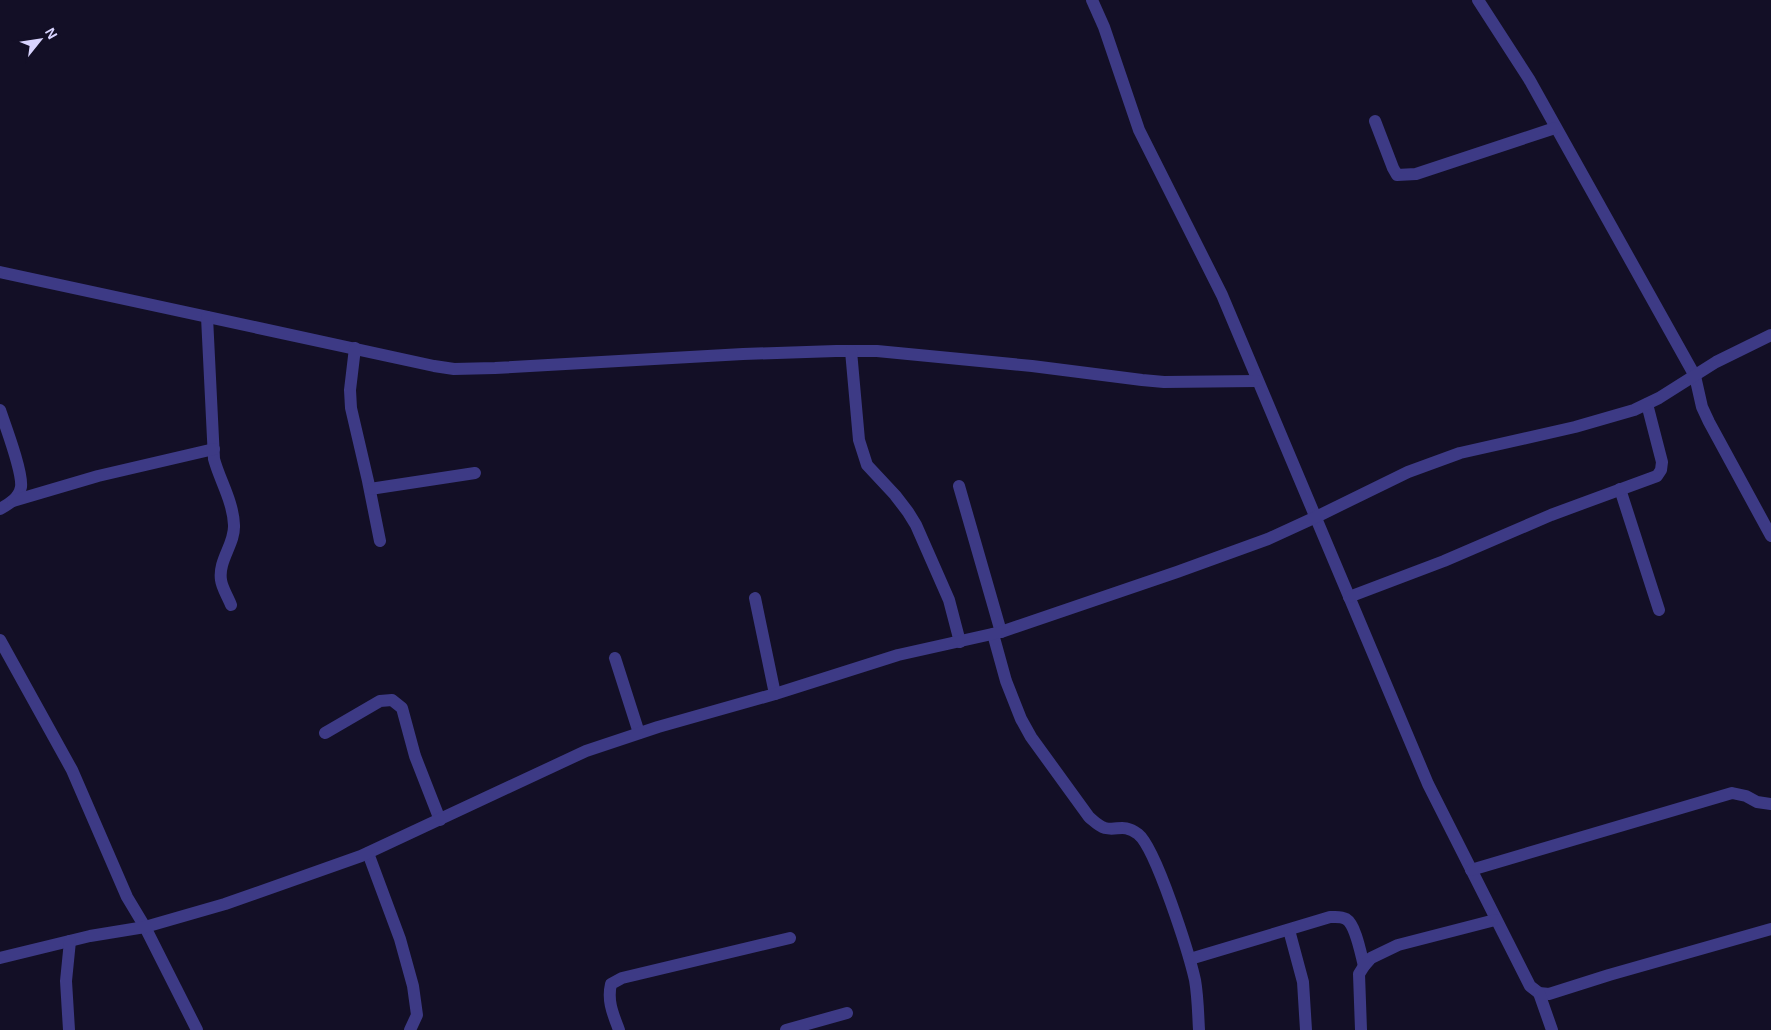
<svg xmlns="http://www.w3.org/2000/svg" width="1771" height="1030" font-family="Arial,sans-serif">
  <style>
    .lines { fill: none; stroke-linecap: round; stroke-linejoin: round }
    .minor { stroke: #3d3a85; stroke-width: 12 }
  </style>
  <rect width="100%" height="100%" fill="#130f26"/>
  <g class="lines">
    <!-- minor -->
    <g class="minor">
      <path d="M1092 0 1104 27 1139 130 1222 295 1428 784 1530 986 1539 993 1549 994 1609 975 1771 929"/>
      <path d="M1478 0 1529 79 1695 376 1702 407 1709 422 1771 536"/>
      <path d="M1375 121 1393 168 1397 175 1416 174 1555 128"/>
      <path d="M0 272 434 366 454 369 495 368 743 354 836 351H877L1032 366 1142 380 1164 382 1257 381"/>
      <path d="M207 317 214 459C220 481 233 501 234 525 235 544 218 560 221 580 222 588 228 597 231 605"/>
      <path d="M355 348 350 390 351 408 368 481 380 541"/>
      <path d="M851 351 859 440 867 465 895 495 908 512 916 525 949 600 960 642"/>
      <path d="M0 410C5 425 23 472 21 487 19 498 9 504 0 509"/>
      <path d="M959 486 1001 632"/>
      <path d="M370 489 475 473"/>
      <path d="M1620 489 1659 610"/>
      <path d="M13 501 98 476 214 449"/>
      <path d="M1349 597 1444 561 1551 515 1657 476 1661 470 1662 462 1647 404"/>
      <path d="M755 598 775 694"/>
      <path d="M993 634 1006 681 1021 719 1031 737 1089 817C1094 821 1098 826 1105 828 1118 831 1123 823 1138 834 1156 848 1189 954 1195 980 1198 997 1198 1013 1199 1030"/>
      <path d="M0 640 72 770 127 897 145 927 197 1030"/>
      <path d="M615 658 639 733"/>
      <path d="M325 733 380 701 392 700 402 708 415 756 440 820"/>
      <path d="M368 853 400 939 413 986 417 1015 410 1030"/>
      <path d="M1471 870 1732 793 1746 796 1757 802 1771 804"/>
      <path d="M1289 930 1303 982 1306 1030"/>
      <path d="M0 958 90 936 145 927 225 904 361 856 586 751 658 727 775 694 898 655 1001 632 1177 572 1268 539 1316 517 1408 472 1460 453 1575 427 1634 410 1659 398 1716 362 1771 335"/>
      <path d="M1190 959 1330 917C1335 917 1341 916 1346 919 1356 925 1361 955 1364 966"/>
      <path d="M1539 993 1552 1030"/>
      <path d="M69 1030 66 981 70 941"/>
      <path d="M619 1030C613 1014 607 1001 611 984L622 978 790 938"/>
      <path d="M786 1030 847 1013"/>
      <path d="M1361 1030 1359 974 1364 966 1371 958 1398 945 1495 920"/>
    </g>
  </g>
  <!-- north arrow -->
  <g transform="translate(40 40) rotate(60)" stroke="#130f26" stroke-width="4" paint-order="stroke">
  <path d="M0-4L9 19L0 12L-9 19Z" fill="#d9d4ff"/>
  <text y="-8" font-size="14" font-weight="bold" text-anchor="middle" fill="#d9d4ff">N</text>
  </g>
</svg>
